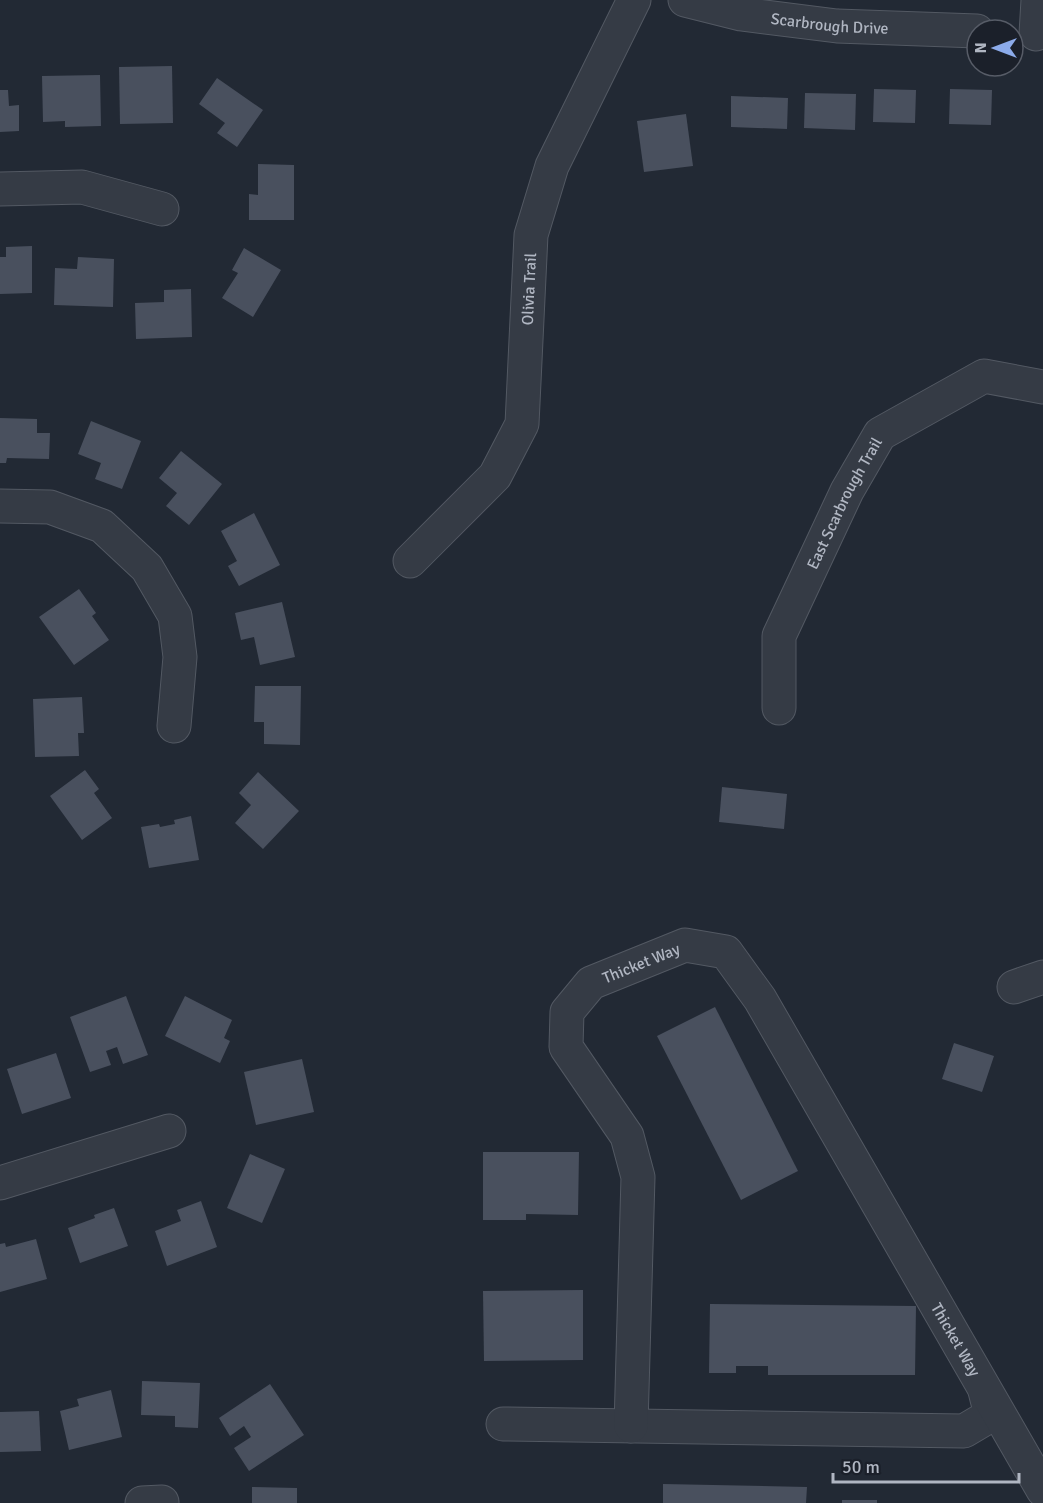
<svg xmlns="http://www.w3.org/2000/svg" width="1043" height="1503" font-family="Signika,sans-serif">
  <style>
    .building { fill: #49505e }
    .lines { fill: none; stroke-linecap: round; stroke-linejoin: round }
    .minor-casing { stroke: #535963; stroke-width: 35 }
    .minor { stroke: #353b45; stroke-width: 33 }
    .labels { text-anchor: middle; stroke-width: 5; stroke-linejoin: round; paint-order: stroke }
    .street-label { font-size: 16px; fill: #b0b6c2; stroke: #1b202a }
  </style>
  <rect width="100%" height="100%" fill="#222934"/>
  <!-- building -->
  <g class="building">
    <path d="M172 66 173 123 120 124 119 67Z"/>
    <path d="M100 75 101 126 65 127V121L43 122 42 76Z"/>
    <path d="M217 78 263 110 237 147 217 133 225 123 199 104Z"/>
    <path d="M874 89 916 90 915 123 873 122Z"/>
    <path d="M950 89 992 90 991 125 949 124Z"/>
    <path d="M0 90H8L9 106 19 105V131L0 132Z"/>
    <path d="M805 93 856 94 855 130 804 128Z"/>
    <path d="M731 96 788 98 787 129 731 127Z"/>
    <path d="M686 114 693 166 644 172 637 121Z"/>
    <path d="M258 164 294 165V220H249V194L258 195Z"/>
    <path d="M32 246V293L0 294V257H6V247Z"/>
    <path d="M244 248 281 270 253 317 222 298 238 273 232 270Z"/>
    <path d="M78 257 114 259 113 307 54 305 55 268 77 269Z"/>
    <path d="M191 289 192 337 136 339 135 303 164 302V290Z"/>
    <path d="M0 418 37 419V433H50L49 459 7 458 6 463H0Z"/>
    <path d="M91 421 141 441 122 489 95 479 101 463 78 454Z"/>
    <path d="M181 451 222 484 189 525 166 506 177 493 159 478Z"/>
    <path d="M254 513 280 565 239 586 228 566 237 561 221 531Z"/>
    <path d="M79 589 96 613 92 616 109 640 74 665 39 617Z"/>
    <path d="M282 602 295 657 260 665 254 637 241 640 235 613Z"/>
    <path d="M255 686H301L300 745 264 744V722H254Z"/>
    <path d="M82 697 84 733H78L79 756 35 757 33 699Z"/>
    <path d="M85 770 99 789 94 793 112 818 82 840 50 796Z"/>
    <path d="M258 772 299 811 263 849 235 823 251 805 239 793Z"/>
    <path d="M722 787 787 794 784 829 719 822Z"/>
    <path d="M191 816 199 860 149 868 141 827 159 824 160 827 175 824 174 820Z"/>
    <path d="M126 996 148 1055 123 1064 117 1047 106 1051 111 1065 90 1072 70 1017Z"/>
    <path d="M185 996 232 1020 224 1038 230 1041 220 1063 165 1036Z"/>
    <path d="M715 1007 798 1171 741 1200 657 1036Z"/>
    <path d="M954 1043 994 1056 982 1092 942 1079Z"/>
    <path d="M56 1053 71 1098 22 1114 7 1069Z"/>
    <path d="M302 1059 314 1112 256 1125 244 1072Z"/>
    <path d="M483 1152H579L578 1215 526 1214V1220H483Z"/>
    <path d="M250 1154 285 1169 262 1223 227 1208Z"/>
    <path d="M201 1201 217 1247 167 1266 155 1231 181 1221 177 1210Z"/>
    <path d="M114 1208 128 1246 80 1263 68 1228 95 1218 94 1215Z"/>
    <path d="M36 1239 47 1279 0 1292V1244L5 1243 6 1247Z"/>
    <path d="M583 1290V1360L484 1361 483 1291Z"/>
    <path d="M710 1304 916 1306 915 1375H768V1366H736V1373H709Z"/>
    <path d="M142 1381 200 1383 198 1428 175 1427V1416L141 1415Z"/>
    <path d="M270 1384 304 1435 249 1471 234 1448 251 1437 244 1426 230 1436 219 1418Z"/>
    <path d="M111 1390 122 1437 69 1450 60 1411 79 1406 77 1399Z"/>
    <path d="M39 1411 41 1451 0 1452V1412Z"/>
    <path d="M663 1484 807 1487 806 1503H663Z"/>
    <path d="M252 1487 297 1488V1503H252Z"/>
    <rect x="842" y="1500" width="35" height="3"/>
  </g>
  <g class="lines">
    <!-- minor casing -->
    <g class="minor-casing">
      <g id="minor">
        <path id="s1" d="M685 0 741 14 837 26 977 31"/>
        <path d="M1036 34 1038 0"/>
        <path d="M0 189 82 187 162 209"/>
        <path d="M0 506 50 507 102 526 147 568 175 616 180 657 174 726"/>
        <path id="s2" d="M410 561 495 476 522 424 531 235 552 166 634 0"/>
        <path id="s3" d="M779 708V636L847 491 880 434 984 376 1043 387"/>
        <path d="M1014 987 1043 977"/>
        <path d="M0 1183 169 1131"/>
        <path d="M503 1424 964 1431 991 1415 985 1391"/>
        <path id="s4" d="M631 1426 638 1177 627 1136 566 1047 567 1012 591 983 685 945 726 952 760 999 1043 1490"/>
        <path d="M142 1503 162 1502"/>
      </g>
    </g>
    <!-- minor -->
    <use href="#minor" class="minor"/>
  </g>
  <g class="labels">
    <!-- street labels -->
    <g class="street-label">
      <text dy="6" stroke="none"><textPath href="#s1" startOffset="147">Scarbrough Drive</textPath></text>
      <text dy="6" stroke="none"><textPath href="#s2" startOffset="314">Olivia Trail</textPath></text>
      <text dy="6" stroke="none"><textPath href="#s3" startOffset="220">East Scarbrough Trail</textPath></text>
      <text dy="6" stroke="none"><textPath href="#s4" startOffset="526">Thicket Way</textPath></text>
      <text dy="6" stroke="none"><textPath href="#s4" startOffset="1066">Thicket Way</textPath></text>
    </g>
  </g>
  <!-- north arrow -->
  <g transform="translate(995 48) rotate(270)"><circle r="28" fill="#1b202a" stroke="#575c67" stroke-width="1.5"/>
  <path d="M0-4.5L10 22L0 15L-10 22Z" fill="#8cabea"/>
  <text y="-9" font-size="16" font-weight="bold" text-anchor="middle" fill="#b0b6c2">N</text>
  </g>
  <!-- scale -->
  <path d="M833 1473v9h186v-9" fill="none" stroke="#b0b6c2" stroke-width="3"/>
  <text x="842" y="1473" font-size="18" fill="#b0b6c2" stroke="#1b202a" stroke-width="4.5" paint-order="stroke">50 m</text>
</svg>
